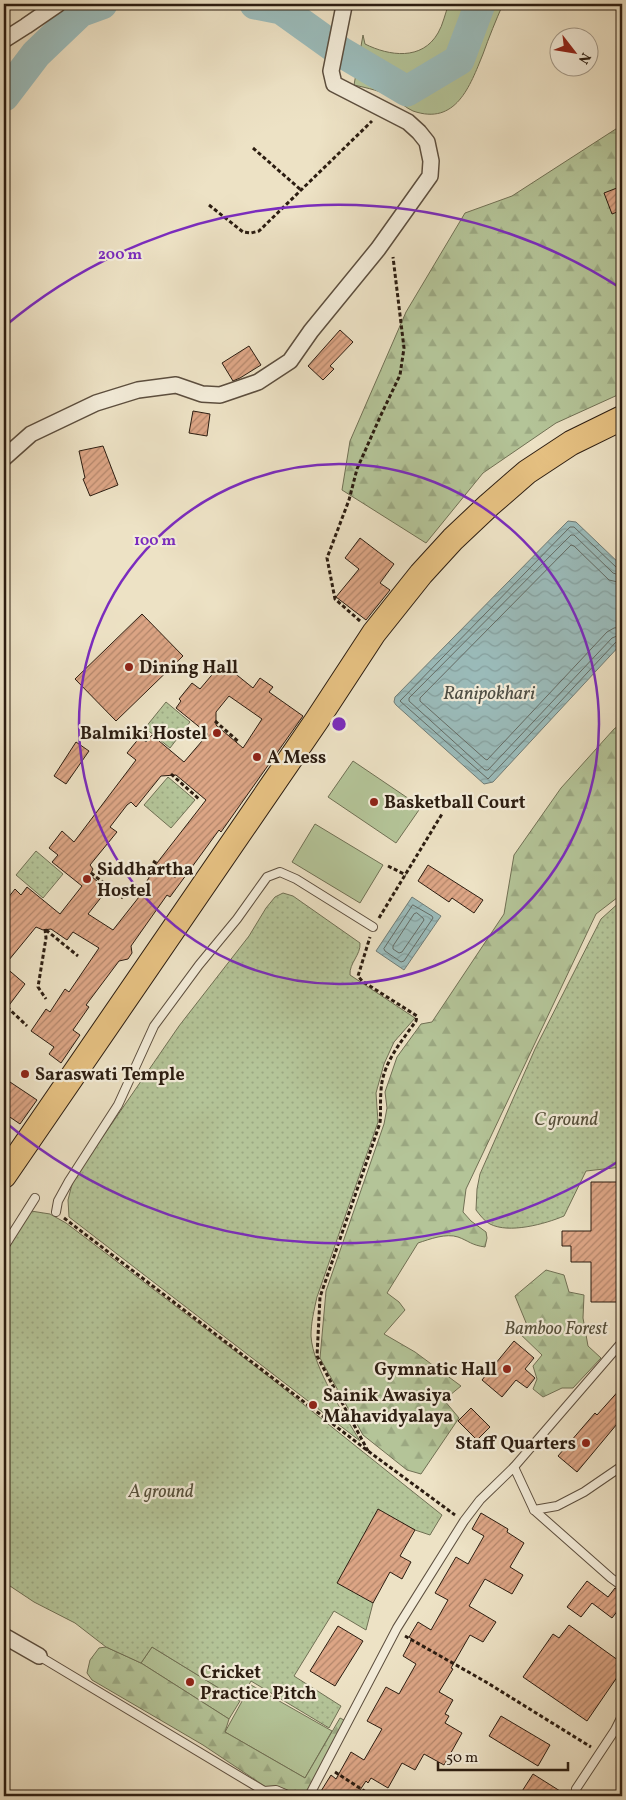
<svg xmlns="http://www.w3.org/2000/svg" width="626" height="1800" font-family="Vollkorn,serif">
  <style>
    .green { fill: #b4c498; stroke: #707054 }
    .forest { fill: url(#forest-firs); stroke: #707054 }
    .park { fill: url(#park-dots); stroke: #707054 }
    .water { fill: url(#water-waves); stroke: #6f7c77 }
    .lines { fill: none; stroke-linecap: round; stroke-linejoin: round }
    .shore { stroke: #646c66; stroke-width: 1 }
    .river { stroke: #9bbcbb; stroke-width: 31 }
    .building { fill: url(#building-hatch); stroke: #2c1d11; fill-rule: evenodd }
    .lane-casing { stroke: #5c4e3e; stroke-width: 10 }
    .street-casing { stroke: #5c4e3e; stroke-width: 18 }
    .primary-casing { stroke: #2c1d11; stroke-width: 26 }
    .path { stroke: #2c1d11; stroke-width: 3; stroke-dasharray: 4 2.5; stroke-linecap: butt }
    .lane { stroke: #f3ecd9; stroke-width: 8 }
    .street { stroke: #f3ecd9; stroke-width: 15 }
    .primary { stroke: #e6c182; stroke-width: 24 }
    .ring { fill: none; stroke: #7b2cbf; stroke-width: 2.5 }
    .poi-dot { fill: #8f2418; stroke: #f3ecd9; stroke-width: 2 }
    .labels { text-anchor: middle; stroke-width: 4.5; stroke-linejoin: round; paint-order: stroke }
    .poi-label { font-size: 18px; font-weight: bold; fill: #2c1d11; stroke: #f3ecd9; text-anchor: start }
    .park-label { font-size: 18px; font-style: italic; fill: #554f3a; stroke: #f3ecd9 }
    .water-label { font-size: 19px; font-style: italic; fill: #4d4d44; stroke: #f3ecd9 }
    .centre { fill: #7b2cbf; stroke: #f3ecd9; stroke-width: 2.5 }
    .ring-label { font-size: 15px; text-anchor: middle; font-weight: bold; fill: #7b2cbf; stroke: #f3ecd9; stroke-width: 4.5; stroke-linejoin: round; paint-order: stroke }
  </style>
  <defs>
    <pattern id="forest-firs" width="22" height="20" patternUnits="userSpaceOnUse" patternTransform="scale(1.25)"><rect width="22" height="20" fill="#b4c498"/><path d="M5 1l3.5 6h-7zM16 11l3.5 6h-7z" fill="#9ba882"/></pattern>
    <pattern id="park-dots" width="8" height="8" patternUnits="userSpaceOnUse" patternTransform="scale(1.25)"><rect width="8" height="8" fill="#b4c498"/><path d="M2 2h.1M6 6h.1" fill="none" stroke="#9ba882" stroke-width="1.8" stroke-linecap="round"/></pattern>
    <pattern id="water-waves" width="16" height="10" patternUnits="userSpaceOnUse" patternTransform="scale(1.25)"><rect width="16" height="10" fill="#9bbcbb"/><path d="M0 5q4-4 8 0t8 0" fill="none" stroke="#86a1a0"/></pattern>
    <pattern id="building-hatch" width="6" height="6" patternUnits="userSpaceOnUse" patternTransform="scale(1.25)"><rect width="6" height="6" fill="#dca585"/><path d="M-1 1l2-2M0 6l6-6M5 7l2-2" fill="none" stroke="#b3866b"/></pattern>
  </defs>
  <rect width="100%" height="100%" fill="#ede2c5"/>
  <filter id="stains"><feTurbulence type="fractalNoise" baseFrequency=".004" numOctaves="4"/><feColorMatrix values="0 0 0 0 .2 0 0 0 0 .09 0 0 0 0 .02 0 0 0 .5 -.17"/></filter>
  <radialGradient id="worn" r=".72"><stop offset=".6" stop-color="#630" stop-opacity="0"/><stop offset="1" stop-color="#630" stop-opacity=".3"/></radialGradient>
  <!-- green -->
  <g class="green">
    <path d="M449 4H503C496 20 489 37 483 54 470 86 456 126 413 111 406 108 400 102 394 98 382 91 367 88 354 85L363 35 365 44C389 56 422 61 438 33 443 25 445 13 449 4Z"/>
    <path d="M353 761 421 807 396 843 328 797Z"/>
    <path d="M315 824 383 865 360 903 292 862Z"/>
    <path d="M152 1647 240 1701 229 1719 141 1663Z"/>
    <path d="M251 1685 332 1731 305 1778 225 1732Z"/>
  </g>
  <!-- forest -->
  <g class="forest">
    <path d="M622 125V393L556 423 483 473 426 543 342 490 350 441 406 312 465 213 512 196Z"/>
    <path d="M622 723V894L596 914 466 1189 463 1212 471 1221 486 1232 487 1238 485 1247C471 1245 469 1241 458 1237 446 1233 430 1239 418 1243L387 1293 399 1302 405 1310 384 1334 415 1352 461 1386 444 1400 459 1418 421 1474 407 1470 363 1435 320 1358 326 1291 384 1124 387 1108 385 1092 397 1057 421 1024 432 1022 504 914 514 855 561 788 614 729Z"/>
    <path d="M546 1270 564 1275 569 1292 584 1295 583 1318 588 1346 601 1358 573 1388H562L543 1397 533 1389 537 1379 533 1366 542 1355 517 1331 527 1325 515 1296Z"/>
    <path d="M106 1647 141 1663 229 1719 225 1732 305 1778 340 1718 346 1721 307 1794 295 1796 266 1787 203 1745 92 1680 87 1673 90 1660 99 1648Z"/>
  </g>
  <!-- park -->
  <g class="park">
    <path d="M166 702 190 722 170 748 145 728Z"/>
    <path d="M168 777 195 800 171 828 144 805Z"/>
    <path d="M36 851 63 874 43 898 16 875Z"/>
    <path d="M283 893 293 896 360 943C361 955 349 963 350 975L415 1018 394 1042 384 1064 376 1093 378 1122 317 1297C314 1310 311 1323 311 1336 313 1368 344 1414 360 1441L69 1217 68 1200 73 1180 179 1026 249 936 266 908 275 897Z"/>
    <path d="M622 900V1167L586 1171 564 1216C545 1224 509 1234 490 1224 484 1221 480 1215 476 1210L477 1189 480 1174 535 1049 601 919Z"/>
    <path d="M31 1211 50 1214 66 1223 273 1380 442 1515 430 1535 415 1530 378 1510 373 1603 366 1630 334 1611 294 1676 341 1706 329 1728 251 1681 240 1701 152 1647 141 1663 106 1647 75 1623 34 1602 4 1582V1252Z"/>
  </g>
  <!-- water -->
  <g class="water">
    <path d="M568 521 576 522 622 566V643L493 782 484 784 396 705 394 702 395 697Z"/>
    <path d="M412 897 441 916 404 970 376 951Z"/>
  </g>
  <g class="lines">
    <!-- shore -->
    <g class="shore">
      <path d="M622 569 617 568 574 527H570L400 701 488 779 616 642 622 641"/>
      <path d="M622 576 613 573 574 535H571L409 698V701L485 770H488L612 638 622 634"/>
      <path d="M622 583 609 580 574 546 571 545 420 698V701L485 759 487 760 607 632 614 628 622 627"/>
      <path d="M413 905 432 916 433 918 404 961 401 962 385 951 384 949Z"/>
      <path d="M417 913 423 918 424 920 402 952 399 953 393 949V946L414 914Z"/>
    </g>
    <!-- river -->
    <g class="river">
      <path d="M255 4 281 9 341 52 407 91 459 60 480 4"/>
      <path d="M4 96 36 54 80 12 102 4"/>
    </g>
  </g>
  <!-- building -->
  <g class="building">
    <path d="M622 186V210L612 214 604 193Z"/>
    <path d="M340 330 353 342 330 366 334 369 323 380 308 366Z"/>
    <path d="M249 346 261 365 240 378 233 381 222 363Z"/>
    <path d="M193 411 210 414 207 436 189 433Z"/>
    <path d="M103 446 118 485 90 496 83 479 85 478 79 451Z"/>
    <path d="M360 538 394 564 380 583 390 590 366 620 336 597 359 569 345 558Z"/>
    <path d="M142 614 183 656 116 721 75 679Z"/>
    <path d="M222 663 253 688 260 678 273 687 269 692 303 716 221 832 219 830 170 897 167 895 131 946 132 953 128 959 119 961 86 1005 89 1007 73 1030 80 1035 61 1063 49 1054 54 1047 31 1031 46 1009 50 1012 65 989 69 992 99 948 73 932 67 940 51 929 43 930 36 927 4 966 25 984 4 1012V903L15 889 21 895 27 887 60 914 82 886 52 862 58 855 49 848 62 831 74 842 136 760 127 753 140 737 146 742 152 735 184 762 208 734 176 708 181 701 179 699 192 683 200 689ZM229 696 262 719 243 748 216 725V712ZM176 775 206 800 157 863 147 881 150 883 113 930 88 914 107 890 90 875 93 869 90 865 117 832 110 827 127 805 131 802 136 807 161 776Z"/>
    <path d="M76 742 89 751 66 784 54 776Z"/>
    <path d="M428 865 483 900 474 913 452 898 449 902 418 881Z"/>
    <path d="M4 1078 37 1100 20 1124 4 1113Z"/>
    <path d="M591 1182H617V1302H591V1262H571V1246H562V1231H591Z"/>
    <path d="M514 1341 534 1358 525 1369 535 1378 527 1388 516 1380 502 1397 482 1380Z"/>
    <path d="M622 1387V1418L577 1472 558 1456 595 1413 597 1415Z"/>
    <path d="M471 1408 490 1427 477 1440 458 1421Z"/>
    <path d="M378 1509 415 1530 400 1556 411 1562 402 1579 390 1572 373 1603 337 1583Z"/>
    <path d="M481 1513 508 1529 507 1532 524 1543 510 1567 523 1575 512 1594 485 1579 469 1606 496 1622 483 1642 470 1635 451 1668 453 1669 439 1692 453 1700 445 1714 449 1716 445 1723 462 1733 444 1765 424 1754 415 1770 402 1763 388 1788 371 1778 368 1783 366 1781 356 1796H318L331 1775 336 1779 351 1752 364 1760 382 1729 367 1721 386 1687 399 1694 416 1664 403 1656 412 1639 409 1637 418 1622 431 1630 448 1600 435 1593 456 1557 468 1564 484 1536 472 1529Z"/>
    <path d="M587 1581 608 1597 615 1588 622 1592V1605L612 1618 592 1603 581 1617 567 1607Z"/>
    <path d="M569 1625 622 1663V1670L587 1721 523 1677 553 1634 559 1638Z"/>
    <path d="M338 1626 363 1641 335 1686 310 1671Z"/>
    <path d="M501 1716 550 1745 538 1766 489 1736Z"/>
    <path d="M533 1774 568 1796H519Z"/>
  </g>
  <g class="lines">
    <!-- lane casing -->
    <g class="lane-casing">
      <g id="lane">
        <path d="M56 1212 58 1201 69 1181 118 1105 154 1026 199 965 237 919 267 877 280 872 296 879 373 927"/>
        <path d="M4 1247 35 1198"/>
        <path d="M514 1467 622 1342"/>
        <path d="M534 1510 557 1506 584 1492 622 1466"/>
        <path d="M39 1656 264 1791 276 1790 290 1796"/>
        <path d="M576 1789 615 1730 622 1716"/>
        <path d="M309 1796 397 1628 464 1521 480 1500 514 1467 534 1510 611 1578 622 1586"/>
      </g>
    </g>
    <!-- street casing -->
    <g class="street-casing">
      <g id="street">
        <path d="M4 40 26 26 58 4"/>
        <path d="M4 458 31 434 96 403 138 390 176 385 202 394 220 395 258 382 290 361 311 331 378 249 430 176 431 161 427 142 419 132 408 122 334 84 331 71 344 6 342 4"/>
        <path d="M4 1636 39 1656"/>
      </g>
    </g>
    <!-- primary casing -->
    <g class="primary-casing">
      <path id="primary" d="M4 1176 317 720 374 633 421 574 453 539 489 505 527 472 571 443 622 418"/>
    </g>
    <!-- path -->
    <g class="path">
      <path d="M253 148 301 190"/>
      <path d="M209 205 243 232 251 233 259 231 372 121"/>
      <path d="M360 621 335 599 327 558 349 500 357 469 380 417 400 375 404 348 393 257"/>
      <path d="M215 721 239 742"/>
      <path d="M171 774 199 799"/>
      <path d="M153 861 176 877"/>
      <path d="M388 866 406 875"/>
      <path d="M91 873 123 898"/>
      <path d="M379 918 442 814"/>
      <path d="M45 929 46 938 38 987 46 999"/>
      <path d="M46 930 78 956"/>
      <path d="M7 1007 27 1026"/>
      <path d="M622 1206V1313"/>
      <path d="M64 1218 368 1451 455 1515"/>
      <path d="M368 1451 317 1356 320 1297 380 1123C381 1112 380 1102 381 1091 382 1064 401 1042 416 1021L417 1016 362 981 358 976 370 937"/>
      <path d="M405 1636 486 1682 591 1747"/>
      <path d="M335 1772 372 1796"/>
    </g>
    <!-- lane -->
    <use href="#lane" class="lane"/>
    <!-- street -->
    <use href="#street" class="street"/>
    <!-- primary -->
    <use href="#primary" class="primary"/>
  </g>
  <!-- distance rings -->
  <g class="ring">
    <circle cx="339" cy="724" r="260"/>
    <path d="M622 1159A519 519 0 0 1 5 1122M5 326A519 519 0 0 1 622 289"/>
  </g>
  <!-- markers -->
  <g class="poi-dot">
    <circle cx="129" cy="667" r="5"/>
    <circle cx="217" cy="733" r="5"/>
    <circle cx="257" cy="757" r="5"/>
    <circle cx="374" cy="802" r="5"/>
    <circle cx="87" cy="879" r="5"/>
    <circle cx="25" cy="1074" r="5"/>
    <circle cx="507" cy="1369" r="5"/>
    <circle cx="313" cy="1405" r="5"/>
    <circle cx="586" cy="1443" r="5"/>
    <circle cx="190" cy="1682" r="5"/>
  </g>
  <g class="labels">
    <!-- poi labels -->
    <g class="poi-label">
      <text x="139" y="673">Dining Hall</text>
      <text x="207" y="739" text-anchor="end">Balmiki Hostel</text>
      <text x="267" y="763">A Mess</text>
      <text x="384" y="808">Basketball Court</text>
      <text x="97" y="875">Siddhartha<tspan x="97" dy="21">Hostel</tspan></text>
      <text x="35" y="1080">Saraswati Temple</text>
      <text x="497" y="1375" text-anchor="end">Gymnatic Hall</text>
      <text x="323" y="1401">Sainik Awasiya<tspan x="323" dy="21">Mahavidyalaya</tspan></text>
      <text x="576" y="1449" text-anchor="end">Staff Quarters</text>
      <text x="200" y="1678">Cricket<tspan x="200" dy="21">Practice Pitch</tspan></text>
    </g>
    <!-- park labels -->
    <g class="park-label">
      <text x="566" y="1125">C ground</text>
      <text x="556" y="1334">Bamboo Forest</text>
      <text x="161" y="1497">A ground</text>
    </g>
    <!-- water labels -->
    <g class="water-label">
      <text x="489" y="699">Ranipokhari</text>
    </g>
  </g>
  <circle cx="339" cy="724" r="8" class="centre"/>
  <g class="ring-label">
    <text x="120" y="259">200 m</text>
    <text x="155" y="545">100 m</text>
  </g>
  <!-- margin -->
  <rect width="626" height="1800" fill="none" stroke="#ede2c5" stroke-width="20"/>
  <rect x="5" y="5" width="616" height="1790" fill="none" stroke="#2c1d11" stroke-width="2.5"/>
  <rect x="10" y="10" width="606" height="1780" fill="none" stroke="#2c1d11"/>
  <!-- north arrow -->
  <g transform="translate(574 52) rotate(121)"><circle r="24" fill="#f3ecd9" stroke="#a39989"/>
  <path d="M0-4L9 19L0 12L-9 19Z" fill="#8f2418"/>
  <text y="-8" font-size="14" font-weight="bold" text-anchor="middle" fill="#2c1d11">N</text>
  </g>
  <!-- scale -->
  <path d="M438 1762v8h130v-8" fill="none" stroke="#2c1d11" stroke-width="2.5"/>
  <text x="446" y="1762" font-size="15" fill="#2c1d11" stroke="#f3ecd9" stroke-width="4" paint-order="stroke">50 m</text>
  <rect width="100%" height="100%" filter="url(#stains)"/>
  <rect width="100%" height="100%" fill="url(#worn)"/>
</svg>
